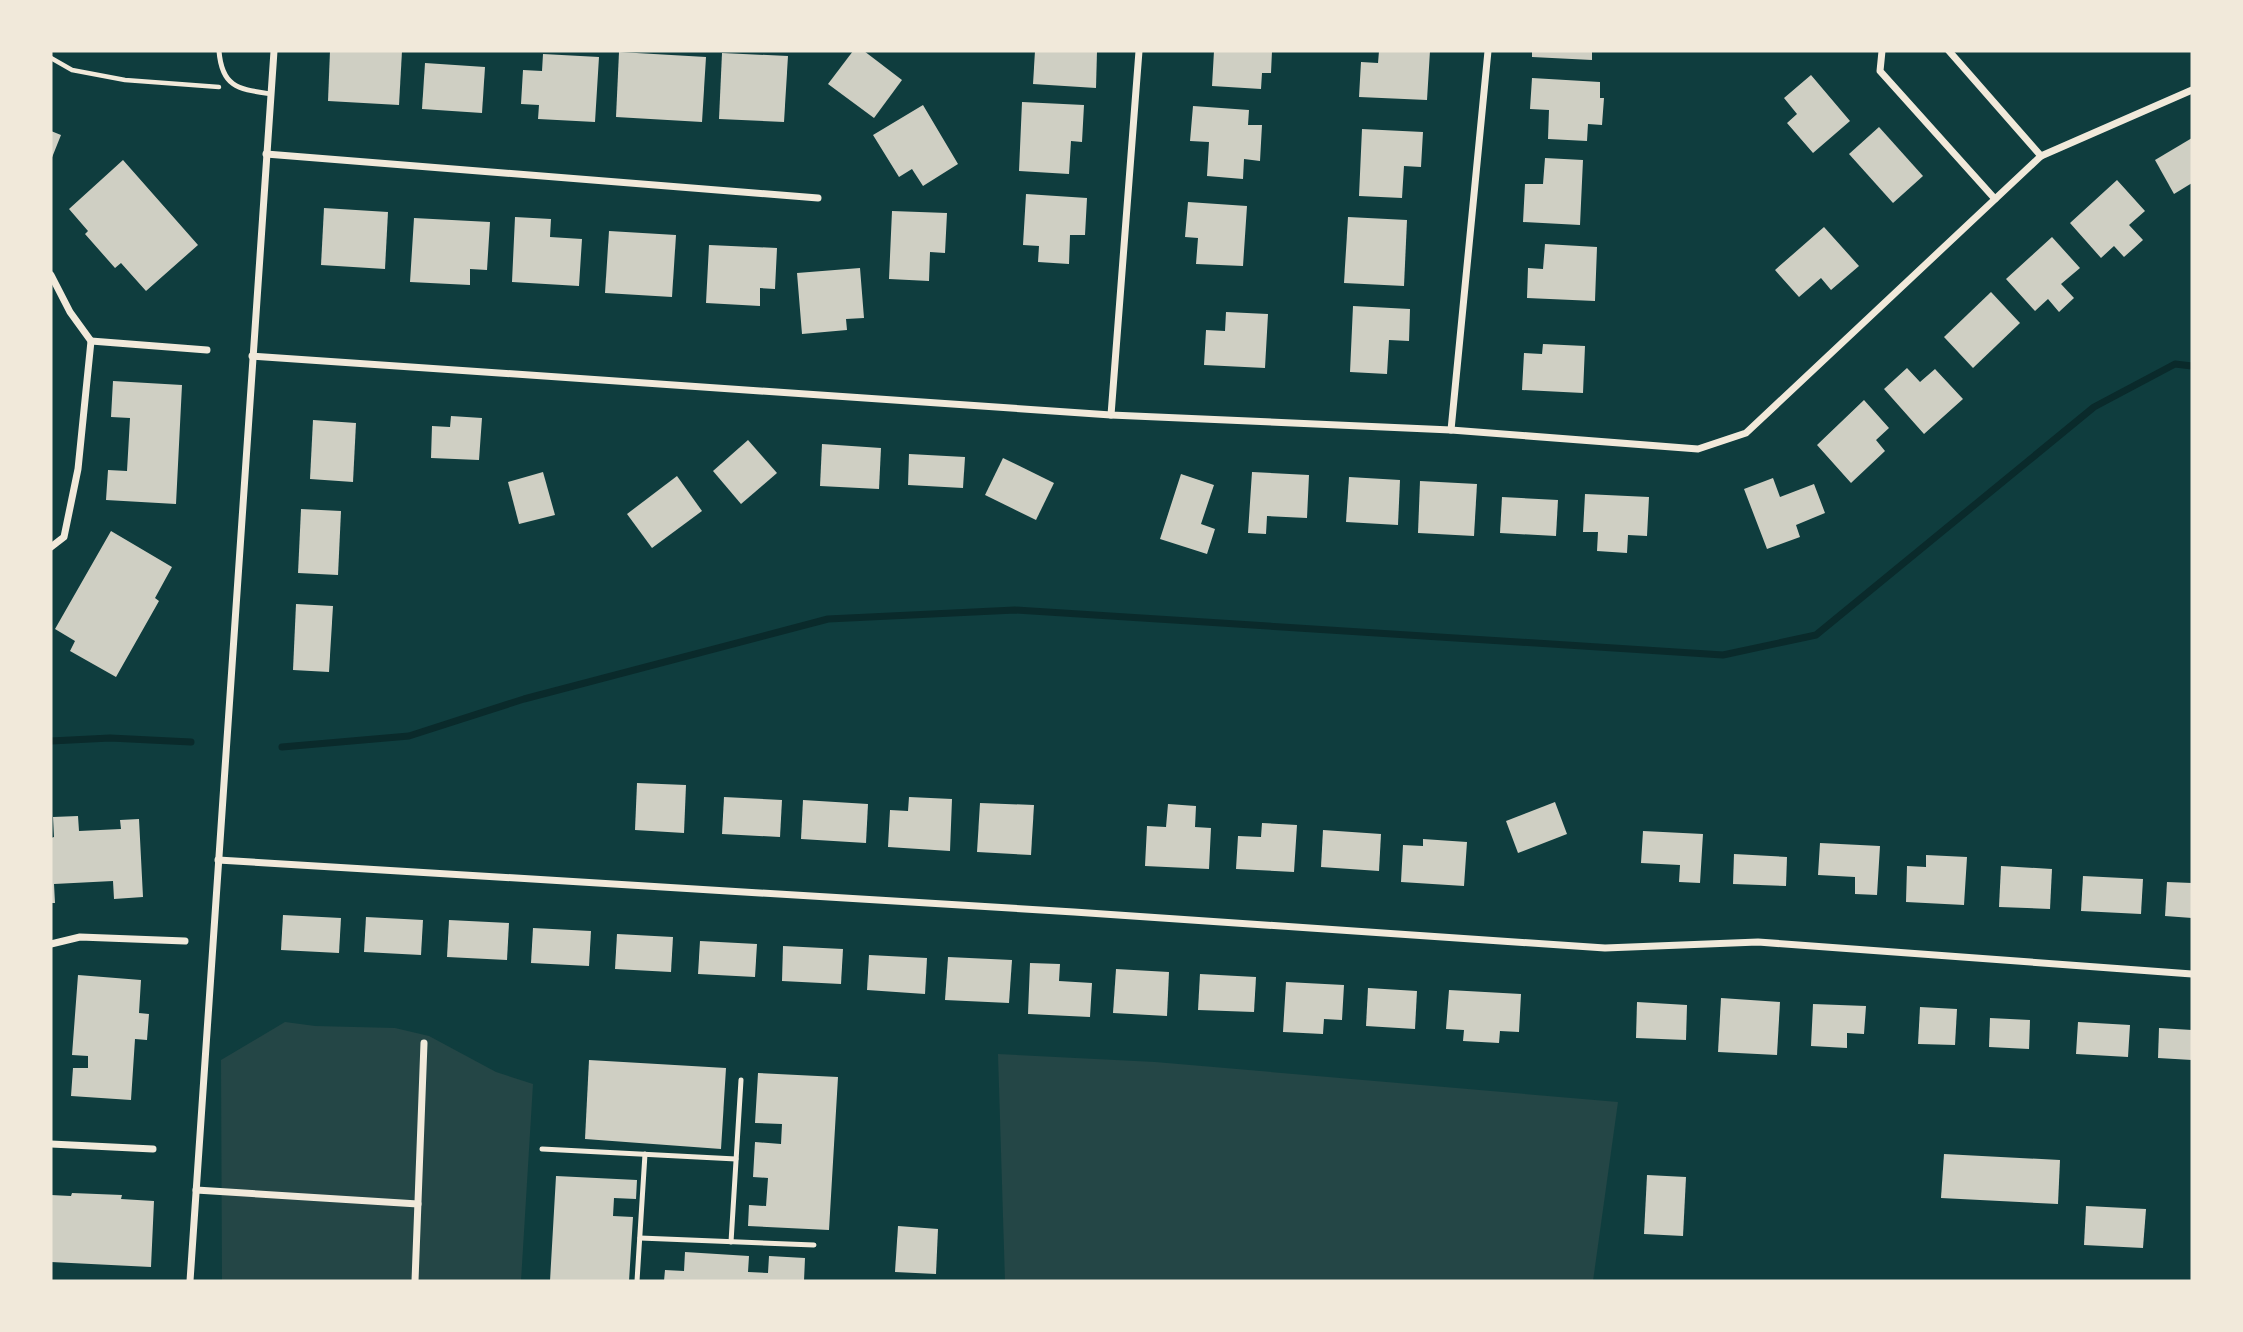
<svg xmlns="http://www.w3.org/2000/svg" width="2243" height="1332" font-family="'Varela Round',sans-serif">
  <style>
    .green { fill: #244646 }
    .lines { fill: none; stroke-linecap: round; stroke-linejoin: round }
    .stream { stroke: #0a2a2b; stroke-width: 7 }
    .building { fill: #cfcfc3 }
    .path { stroke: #f1e9da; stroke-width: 4.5 }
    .service { stroke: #f1e9da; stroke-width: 5 }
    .minor { stroke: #f1e9da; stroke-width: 7 }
  </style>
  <rect width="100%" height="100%" fill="#0f3d3e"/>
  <!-- green -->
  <g class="green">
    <path d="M285 1022 315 1026 395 1028 429 1036 496 1072 533 1084 521 1281H222L221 1060Z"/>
    <path d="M998 1054 1155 1062 1618 1102 1593 1281H1005Z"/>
  </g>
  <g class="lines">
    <!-- stream -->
    <g class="stream">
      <path d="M51 741 110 738 191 742"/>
      <path d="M282 747 409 736 524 699 828 619 1015 610 1723 655 1816 635 2094 407 2175 364 2192 366"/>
    </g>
  </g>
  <!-- building -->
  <g class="building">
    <path d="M330 51H402L399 105 328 101Z"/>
    <path d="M853 51H864L902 80 874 118 828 84Z"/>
    <path d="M1035 51H1097L1096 88 1033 84Z"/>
    <path d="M1214 51H1272L1271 73H1262L1261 89 1212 86Z"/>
    <path d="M1379 51H1430L1427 100 1359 97 1361 62 1378 63Z"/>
    <path d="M1532 51H1592V60L1532 57Z"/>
    <path d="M619 52 706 57 702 122 616 117Z"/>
    <path d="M722 53 788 56 784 122 719 119Z"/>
    <path d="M543 54 599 57 595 122 538 119 539 105 521 104 523 70 542 71Z"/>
    <path d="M425 63 485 67 482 113 422 109Z"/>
    <path d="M1811 75 1850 121 1813 153 1787 123 1797 114 1784 98Z"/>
    <path d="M1532 78 1600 82V98H1604L1602 125 1588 124 1587 141 1548 139 1549 110 1530 109Z"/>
    <path d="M1022 102 1084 105 1082 142 1071 141 1069 174 1019 171Z"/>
    <path d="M923 105 958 164 923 186 912 169 899 177 873 135Z"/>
    <path d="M1193 106 1249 110 1248 125H1262L1260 161 1244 159 1243 179 1207 176 1209 142 1190 141Z"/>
    <path d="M1879 127 1923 176 1893 203 1849 154Z"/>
    <path d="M1362 129 1423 132 1421 167 1404 166 1402 198 1359 196Z"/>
    <path d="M51 131 61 135 51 160Z"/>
    <path d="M2192 138V183L2174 194 2155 160Z"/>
    <path d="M1545 158 1583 160 1580 225 1523 222 1525 184H1543Z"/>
    <path d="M123 160 198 245 146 291 121 263 115 268 85 234 88 231 69 209Z"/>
    <path d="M2117 180 2145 211 2129 225 2143 240 2124 257 2114 246 2101 258 2070 223Z"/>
    <path d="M1026 194 1087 198 1085 235H1070L1069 264 1038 262 1039 246 1023 245Z"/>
    <path d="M1188 202 1247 206 1243 266 1196 264 1198 238 1185 237Z"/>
    <path d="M324 208 388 212 385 269 321 265Z"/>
    <path d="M892 211 947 213 945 253 930 252 929 281 889 279Z"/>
    <path d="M515 217 551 219 550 237 582 239 579 286 512 282Z"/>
    <path d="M1348 217 1407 220 1404 286 1344 283Z"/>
    <path d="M414 218 490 222 487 270 470 269V285L410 282Z"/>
    <path d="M1824 227 1859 266 1831 290 1821 278 1799 297 1775 270Z"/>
    <path d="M609 231 676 235 672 297 605 293Z"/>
    <path d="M2052 237 2080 268 2061 284 2074 298 2059 312 2048 299 2035 311 2006 279Z"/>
    <path d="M1545 244 1597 247 1595 301 1527 298 1528 268 1543 269Z"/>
    <path d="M709 245 777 248 775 289 760 288V306L706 303Z"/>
    <path d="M860 268 864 318 846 319 847 330 802 334 797 273Z"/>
    <path d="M1991 292 2020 323 1973 368 1944 337Z"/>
    <path d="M1353 306 1410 309 1409 341 1389 340 1387 374 1350 372Z"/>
    <path d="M1226 312 1268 314 1265 368 1204 365 1206 330 1225 331Z"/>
    <path d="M1543 344 1585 346 1583 393 1522 390 1524 353 1542 354Z"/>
    <path d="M1907 368 1920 382 1935 369 1963 399 1924 434 1884 389Z"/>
    <path d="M113 381 182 385 176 504 106 500 108 470 127 471 130 418 111 417Z"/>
    <path d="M1864 400 1889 428 1876 440 1885 451 1851 483 1817 445Z"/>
    <path d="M451 416 482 418 479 460 431 458 432 426 450 427Z"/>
    <path d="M313 420 356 423 353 482 310 479Z"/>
    <path d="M748 440 777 473 741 504 713 471Z"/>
    <path d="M822 444 881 448 879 489 820 486Z"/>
    <path d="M909 454 965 457 963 488 908 485Z"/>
    <path d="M1003 458 1054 483 1036 520 985 495Z"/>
    <path d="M543 472 555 515 519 524 508 482Z"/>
    <path d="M1252 472 1309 475 1307 518 1267 516 1266 534 1248 533Z"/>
    <path d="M1181 474 1214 485 1201 524 1215 529 1207 554 1160 539Z"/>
    <path d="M677 476 702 511 652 548 627 514Z"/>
    <path d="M1349 477 1400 480 1398 525 1346 522Z"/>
    <path d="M1773 478 1780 497 1814 484 1825 513 1796 525 1800 537 1767 549 1744 489Z"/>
    <path d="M1420 481 1477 484 1474 536 1418 533Z"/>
    <path d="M1585 494 1649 497 1647 536 1628 535 1627 553 1597 551 1598 532H1583Z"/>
    <path d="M1502 497 1558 500 1556 536 1500 533Z"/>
    <path d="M301 509 341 511 338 575 298 573Z"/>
    <path d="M111 531 172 567 155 598 159 601 116 677 70 651 75 641 55 629Z"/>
    <path d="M296 604 333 606 329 672 293 670Z"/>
    <path d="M637 783 686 785 684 833 635 830Z"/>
    <path d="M724 797 782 800 780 837 722 834Z"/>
    <path d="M909 797 952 799 950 851 888 847 890 810 908 811Z"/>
    <path d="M803 800 868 804 866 843 801 839Z"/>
    <path d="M1555 802 1567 834 1518 853 1506 821Z"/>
    <path d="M980 803 1034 805 1031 855 977 852Z"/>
    <path d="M1168 804 1196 806 1195 827 1211 828 1209 869 1145 866 1147 826 1166 827Z"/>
    <path d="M78 816 79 831 121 829 120 820 139 819 143 897 114 899 113 881 54 884 55 903H51V838L54 837 53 817Z"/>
    <path d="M1262 823 1297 825 1294 872 1236 869 1238 836 1261 837Z"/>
    <path d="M1323 830 1381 834 1379 871 1321 867Z"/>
    <path d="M1643 831 1703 834 1700 883 1679 882 1680 865 1641 863Z"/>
    <path d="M1423 839 1467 842 1464 886 1401 882 1403 845 1423 846Z"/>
    <path d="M1820 843 1880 846 1877 895 1855 894V877L1818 875Z"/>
    <path d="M1734 854 1787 857 1786 886 1733 884Z"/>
    <path d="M1926 855 1967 857 1964 905 1906 902 1907 866 1926 867Z"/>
    <path d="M2001 866 2052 869 2050 909 1999 907Z"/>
    <path d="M2083 876 2143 879 2141 914 2081 911Z"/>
    <path d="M2167 882 2192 883V918L2165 916Z"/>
    <path d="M283 915 341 918 339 953 281 950Z"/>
    <path d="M366 917 423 920 421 955 364 952Z"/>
    <path d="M449 920 509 923 507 960 447 957Z"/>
    <path d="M533 928 591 931 589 966 531 963Z"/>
    <path d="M617 934 673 937 671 972 615 969Z"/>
    <path d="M700 941 757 944 755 977 698 974Z"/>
    <path d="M783 946 843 949 841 984 782 981Z"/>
    <path d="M869 955 927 958 925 994 867 990Z"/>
    <path d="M948 957 1012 960 1009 1003 945 1000Z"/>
    <path d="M1030 963 1060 964 1059 981 1092 983 1090 1017 1028 1014Z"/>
    <path d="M1116 969 1169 972 1167 1016 1113 1013Z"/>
    <path d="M1200 974 1256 977 1254 1012 1198 1010Z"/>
    <path d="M78 975 141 980 139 1013 149 1014 147 1040 135 1039 131 1100 71 1096 73 1068H88V1056L72 1055Z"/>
    <path d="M1286 982 1344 985 1342 1020 1324 1019 1323 1034 1283 1032Z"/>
    <path d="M1368 988 1417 991 1415 1029 1366 1026Z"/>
    <path d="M1449 990 1521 994 1519 1032 1500 1031 1499 1043 1463 1041 1464 1030 1446 1029Z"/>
    <path d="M1721 998 1780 1002 1777 1055 1718 1052Z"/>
    <path d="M1637 1002 1687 1005 1686 1040 1636 1038Z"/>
    <path d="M1813 1004 1866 1006 1864 1034 1847 1033V1048L1811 1046Z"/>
    <path d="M1920 1007 1957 1009 1955 1045 1918 1044Z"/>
    <path d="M1990 1018 2030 1020 2029 1049 1989 1047Z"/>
    <path d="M2078 1022 2130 1025 2128 1057 2076 1054Z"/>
    <path d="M2159 1028 2192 1030V1060L2158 1058Z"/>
    <path d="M589 1060 726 1068 721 1149 585 1139Z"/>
    <path d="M758 1073 838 1077 829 1230 748 1226 749 1205 766 1206 768 1178 753 1177 755 1142 781 1144 782 1124 755 1123Z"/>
    <path d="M1944 1154 2060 1160 2058 1204 1941 1198Z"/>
    <path d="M1647 1175 1686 1177 1683 1236 1644 1234Z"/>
    <path d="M556 1176 637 1180 636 1199 614 1198 613 1216 633 1217 629 1281H550Z"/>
    <path d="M72 1193 122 1195 121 1199 154 1201 151 1267 51 1262V1195L71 1196Z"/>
    <path d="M2086 1206 2146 1209 2143 1248 2084 1245Z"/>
    <path d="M898 1226 938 1229 936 1274 895 1272Z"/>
    <path d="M685 1252 749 1256 748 1272 768 1273 769 1256 805 1258 804 1281H664L665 1270 684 1271Z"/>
  </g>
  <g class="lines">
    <!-- path -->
    <path class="path" d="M51 58 72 70 125 80 219 87"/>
    <!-- service -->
    <g class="service">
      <path d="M219 51C222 88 239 89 271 94"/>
      <path d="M542 1149 736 1159"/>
      <path d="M640 1238 814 1245"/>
      <path d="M731 1242 741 1080"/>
      <path d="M637 1281 645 1154"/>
    </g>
    <!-- minor -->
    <g class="minor">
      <path d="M1882 51 1880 71 1995 199"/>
      <path d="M1949 51 2041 156"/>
      <path d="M266 154 818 198"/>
      <path d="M51 275 70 312 91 341 78 469 64 537 51 547"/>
      <path d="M91 341 207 350"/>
      <path d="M252 356 1111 415 1451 430 1698 449 1746 433 2041 156 2192 90"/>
      <path d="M1111 415 1139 51"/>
      <path d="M1451 430 1488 51"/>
      <path d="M218 860 1074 912 1605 948 1758 942 2192 974"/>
      <path d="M51 944 80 937 185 941"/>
      <path d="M51 1144 153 1149"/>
      <path d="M196 1190 418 1204"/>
      <path d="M190 1281 274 51"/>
      <path d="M415 1281 424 1043"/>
    </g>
  </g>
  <!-- border -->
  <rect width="2243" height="1332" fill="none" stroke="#f1e9da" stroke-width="105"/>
</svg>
